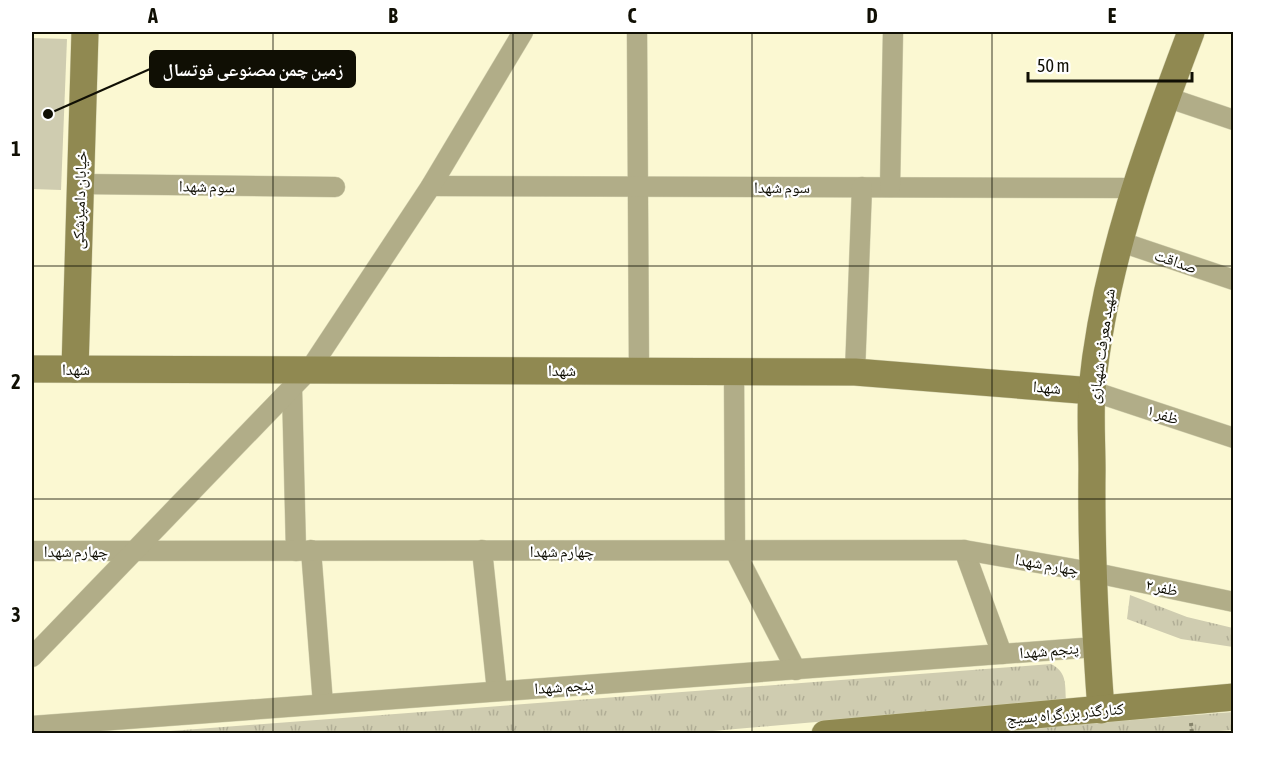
<svg xmlns="http://www.w3.org/2000/svg" width="1265" height="765" font-family="'Asap Condensed','Noto Naskh Arabic',sans-serif">
  <style>
    .grass { fill: url(#grass-tufts) }
    .garden { fill: #cfccb0 }
    .lines { fill: none; stroke-linecap: round; stroke-linejoin: round }
    .street-casing { stroke: #d5d3b1; stroke-width: 21 }
    .secondary-casing { stroke: #d5d3b1; stroke-width: 28 }
    .path { stroke: #85836b; stroke-width: 4; stroke-dasharray: 3 3; stroke-linecap: butt }
    .street { stroke: #b1ad88; stroke-width: 20 }
    .secondary { stroke: #908951; stroke-width: 27 }
    .grid { fill: none; stroke: #100f04; stroke-width: 1.5; stroke-opacity: 0.55 }
    .labels { text-anchor: middle; stroke-width: 4.5; stroke-linejoin: round; paint-order: stroke }
    .street-label { font-size: 16px; fill: #100f04; stroke: #fff }
    .leader { fill: none; stroke: #100f04; stroke-width: 2 }
    .callout-dot { fill: #100f04; stroke: #fff; stroke-width: 2 }
    .callout { fill: #100f04; stroke: #100f04; stroke-width: 2 }
    .callout-label { font-size: 18px; text-anchor: middle; font-weight: bold; fill: #fff }
    .neatline { fill: none; stroke: #100f04; stroke-width: 2 }
    .grid-label { font-size: 20px; text-anchor: middle; font-weight: bold; fill: #100f04 }
  </style>
  <defs>
    <pattern id="grass-tufts" width="24" height="20" patternUnits="userSpaceOnUse" patternTransform="scale(1.5)"><rect width="24" height="20" fill="#cfccb0"/><path d="M3 7l-1-3M5 7V3M7 7l1-3M15 17l-1-3M17 17v-4M19 17l1-3" fill="none" stroke="#b1ae96"/></pattern>
  </defs>
  <rect width="100%" height="100%" fill="#fbf8d2"/>
  <!-- grass -->
  <g class="grass">
    <path d="M1130 595 1187 617 1233 628V647L1181 639 1127 619Z"/>
    <path d="M1051 664C1067 672 1065 684 1066 700L690 733 131 734Z"/>
    <path d="M1233 712V730L1191 733 954 734Z"/>
  </g>
  <!-- garden -->
  <path class="garden" d="M32 38 67 39 61 190 32 189Z"/>
  <g class="lines">
    <!-- street casing -->
    <g class="street-casing">
      <g id="street">
        <path d="M637 32 639 371"/>
        <path d="M1166 97 1234 120"/>
        <path d="M80 184 335 187"/>
        <path d="M431 186 1134 188"/>
        <path d="M890 187 893 32"/>
        <path d="M1118 241 1234 280"/>
        <path d="M734 371 735 551 796 670"/>
        <path d="M855 372 862 187"/>
        <path d="M292 388 296 551"/>
        <path d="M1092 391 1234 438"/>
        <path d="M311 550 323 704"/>
        <path d="M482 550 497 691"/>
        <path d="M964 550 1002 654"/>
        <path d="M32 551 964 550 1091 572 1234 602"/>
        <path d="M32 657 310 369 431 186 523 32"/>
        <path d="M32 726 1096 647"/>
      </g>
    </g>
    <!-- secondary casing -->
    <g class="secondary-casing">
      <g id="secondary">
        <path d="M32 369 855 372 1092 391"/>
        <path d="M75 369 85 32"/>
        <path d="M1101 710C1095 630 1091 551 1092 470 1092 443 1090 415 1092 389 1104 264 1147 148 1191 32"/>
        <path d="M825 734 1234 697"/>
      </g>
    </g>
    <!-- path -->
    <path class="path" d="M1191 723 1192 734"/>
    <!-- street -->
    <use href="#street" class="street"/>
    <!-- secondary -->
    <use href="#secondary" class="secondary"/>
  </g>
  <!-- grid -->
  <path class="grid" d="M273 32V734M513 32V734M752 32V734M992 32V734M32 266H1234M32 499H1234"/>
  <g class="labels">
    <!-- street labels -->
    <g class="street-label">
      <text transform="translate(207 186) rotate(1)" y="6">سوم شهدا</text>
      <text x="782" y="193">سوم شهدا</text>
      <text transform="translate(79 200) rotate(-88)" y="6">خیابان دامپزشکی</text>
      <text transform="translate(1176 261) rotate(19)" y="6">صداقت</text>
      <text transform="translate(1101 346) rotate(-82)" y="6">شهید معرفت شهبازی</text>
      <text x="76" y="375">شهدا</text>
      <text x="562" y="376">شهدا</text>
      <text transform="translate(1047 387) rotate(5)" y="6">شهدا</text>
      <text transform="translate(1163 414) rotate(19)" y="6">ظفر ۱</text>
      <text x="76" y="557">چهارم شهدا</text>
      <text x="562" y="557">چهارم شهدا</text>
      <text transform="translate(1047 564) rotate(10)" y="6">چهارم شهدا</text>
      <text transform="translate(1162 587) rotate(12)" y="6">ظفر ۲</text>
      <text transform="translate(1049 650) rotate(-5)" y="6">پنجم شهدا</text>
      <text transform="translate(564 686) rotate(-4)" y="6">پنجم شهدا</text>
      <text transform="translate(1065 713) rotate(-5)" y="6">کنارگذر بزرگراه بسیج</text>
    </g>
  </g>
  <!-- callouts -->
  <path class="leader" d="M48 114L150 69"/>
  <circle class="callout-dot" cx="48" cy="114" r="6"/>
  <rect class="callout" x="150" y="51" width="205" height="36" rx="6"/>
  <g class="callout-label">
    <text x="253" y="76">زمین چمن مصنوعی فوتسال</text>
  </g>
  <!-- border -->
  <rect width="1265" height="765" fill="none" stroke="#ffffff" stroke-width="66"/>
  <!-- scale -->
  <path d="M1028 72v9h164v-9" fill="none" stroke="#100f04" stroke-width="3"/>
  <text x="1037" y="72" font-size="18" fill="#100f04" stroke="#ffffff" stroke-width="4.5" paint-order="stroke">50 m</text>
  <rect x="33" y="33" width="1199" height="699" class="neatline"/>
  <g class="grid-label">
    <text x="153" y="23">A</text>
    <text x="393" y="23">B</text>
    <text x="632" y="23">C</text>
    <text x="872" y="23">D</text>
    <text x="1112" y="23">E</text>
    <text x="16" y="156">1</text>
    <text x="16" y="389">2</text>
    <text x="16" y="622">3</text>
  </g>
</svg>
